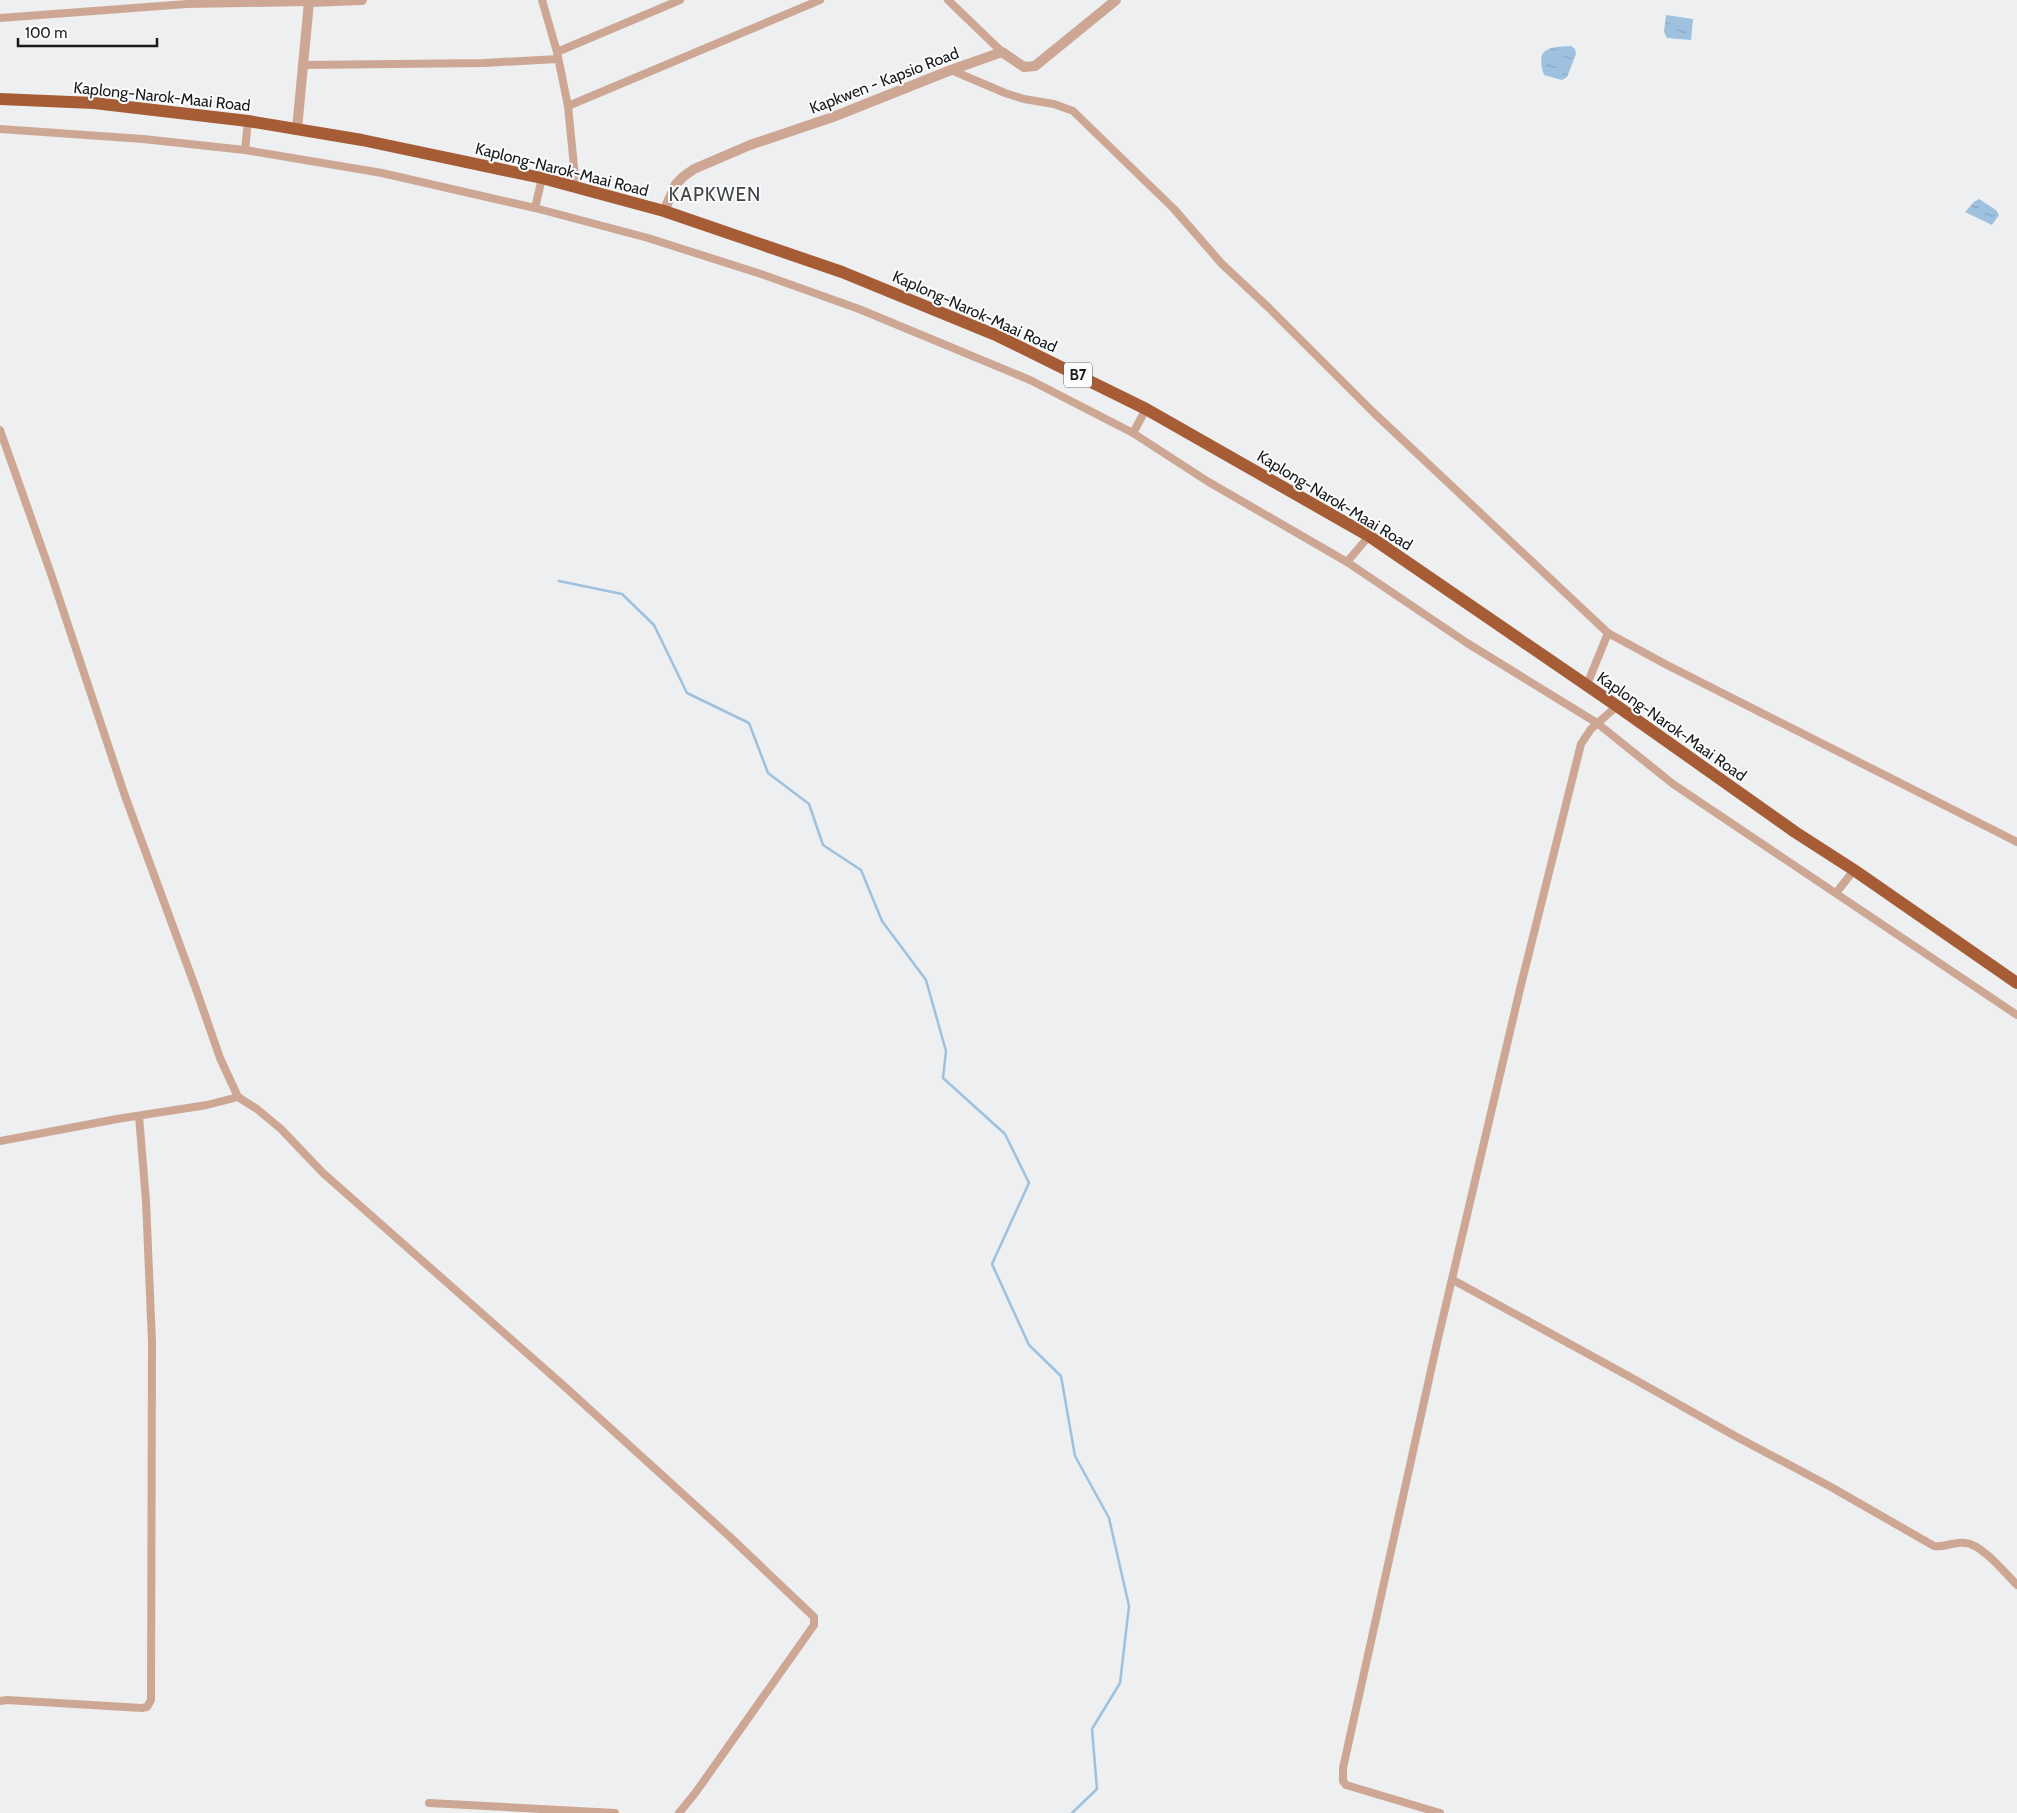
<svg xmlns="http://www.w3.org/2000/svg" width="2017" height="1813" font-family="Cabin,sans-serif">
  <style>
    .water { fill: url(#water-ripples) }
    .lines { fill: none; stroke-linecap: round; stroke-linejoin: round }
    .stream { stroke: #9dc1df; stroke-width: 2.5 }
    .minor { stroke: #cea794; stroke-width: 8 }
    .tertiary { stroke: #cea794; stroke-width: 10 }
    .trunk { stroke: #a65d36; stroke-width: 12 }
    .labels { text-anchor: middle; stroke-width: 4; stroke-linejoin: round; paint-order: stroke }
    .shield { fill: #fafcfe; stroke: #5d5e5f; stroke-width: 1 }
    .shield-label { font-size: 15px; font-weight: bold; fill: #1a1a1b }
    .street-label { font-size: 16px; fill: #1a1a1b; stroke: #fafcfe }
    .quarter-label { font-size: 19px; letter-spacing: 1px; fill: #424445; stroke: #fafcfe }
  </style>
  <defs>
    <pattern id="water-ripples" width="26" height="14" patternUnits="userSpaceOnUse" patternTransform="scale(1.25)"><rect width="26" height="14" fill="#9dc1df"/><path d="M2 4q2-2 4 0t4 0M15 11q2-2 4 0t4 0" fill="none" stroke="#87a5bf"/></pattern>
  </defs>
  <rect width="100%" height="100%" fill="#edeff1"/>
  <!-- water -->
  <g class="water">
    <path d="M1666 15 1693 19 1691 40 1667 38 1664 32Z"/>
    <path d="M1571 46 1575 49 1576 54 1567 77 1562 80 1544 75C1535 48 1548 47 1571 46Z"/>
    <path d="M1979 199 1996 210 1999 215 1992 225 1965 212 1974 202Z"/>
  </g>
  <g class="lines">
    <!-- stream -->
    <path class="stream" d="M559 581 622 594 654 625 687 693 749 723 768 773 809 804 823 845 861 870 882 921 926 980 946 1051 943 1078 1005 1134 1029 1183 992 1264 1029 1345 1061 1376 1075 1456 1109 1518 1129 1606 1120 1683 1092 1729 1097 1789 1072 1813"/>
    <!-- minor -->
    <g class="minor">
      <path d="M542 0 557 52 568 106 576 187"/>
      <path d="M948 0 1002 52"/>
      <path d="M0 18 187 4 309 2"/>
      <path d="M557 52 680 0"/>
      <path d="M304 65 484 63 558 59"/>
      <path d="M951 70 1005 93 1024 99 1054 104 1073 111 1174 209 1222 264 1269 308 1373 412 1608 633 1586 687"/>
      <path d="M568 106 820 0"/>
      <path d="M0 129 143 139 245 150 382 173 535 208 648 238 761 274 859 309 1030 380 1133 433 1207 481 1347 562 1467 643 1597 723 1673 784 2017 1015"/>
      <path d="M245 150 248 121"/>
      <path d="M535 208 542 178"/>
      <path d="M0 430 51 574 125 796 196 989 220 1058 238 1097 257 1109 281 1129 323 1173 564 1386 729 1536 814 1617V1625L696 1792 679 1813"/>
      <path d="M1133 433 1146 409"/>
      <path d="M1347 562 1369 536"/>
      <path d="M1608 633 1667 665 2017 842"/>
      <path d="M1836 893 1854 870"/>
      <path d="M0 1141 117 1119 207 1105 238 1097"/>
      <path d="M1453 1280 1632 1378 1735 1436 1831 1487 1934 1546C1945 1548 1954 1541 1965 1543 1982 1544 2005 1573 2017 1585"/>
      <path d="M0 1701 7 1700 142 1708 147 1707 151 1700 152 1342 146 1201 139 1116"/>
      <path d="M429 1803 615 1813"/>
      <path d="M1440 1813 1346 1785 1343 1781V1768L1437 1343 1520 989 1581 744 1591 729 1617 706"/>
    </g>
    <!-- tertiary -->
    <g class="tertiary">
      <path d="M297 129 309 2 362 0"/>
      <path d="M664 211 676 184 684 176 694 169 750 145 833 117 951 70 1002 52 1024 67 1035 66 1116 0"/>
    </g>
    <!-- trunk -->
    <path class="trunk" d="M0 99 94 103 248 121 362 140 542 178 664 211 842 272 998 336 1146 409 1369 536 1617 706 1795 832 1854 870 2017 983"/>
  </g>
  <g class="labels">
    <!-- shield labels -->
    <rect class="shield" x="1064" y="362.5" width="28" height="25" rx="4"/>
    <g class="shield-label">
      <text x="1078" y="380">B7</text>
    </g>
    <!-- street labels -->
    <g class="street-label">
      <text transform="translate(884 80) rotate(-21)" y="6">Kapkwen - Kapsio Road</text>
      <text transform="translate(162 96) rotate(6)" y="6">Kaplong-Narok-Maai Road</text>
      <text transform="translate(562 169) rotate(14)" y="6">Kaplong-Narok-Maai Road</text>
      <text transform="translate(975 311) rotate(24)" y="6">Kaplong-Narok-Maai Road</text>
      <text transform="translate(1335 500) rotate(31)" y="6">Kaplong-Narok-Maai Road</text>
      <text transform="translate(1672 726) rotate(35)" y="6">Kaplong-Narok-Maai Road</text>
    </g>
    <!-- quarter labels -->
    <g class="quarter-label">
      <text x="715" y="201">KAPKWEN</text>
    </g>
  </g>
  <!-- scale -->
  <path d="M18 38v8h139v-8" fill="none" stroke="#1a1a1b" stroke-width="2.5"/>
  <text x="25" y="38" font-size="15" fill="#1a1a1b" stroke="#fafcfe" stroke-width="4" paint-order="stroke">100 m</text>
</svg>
